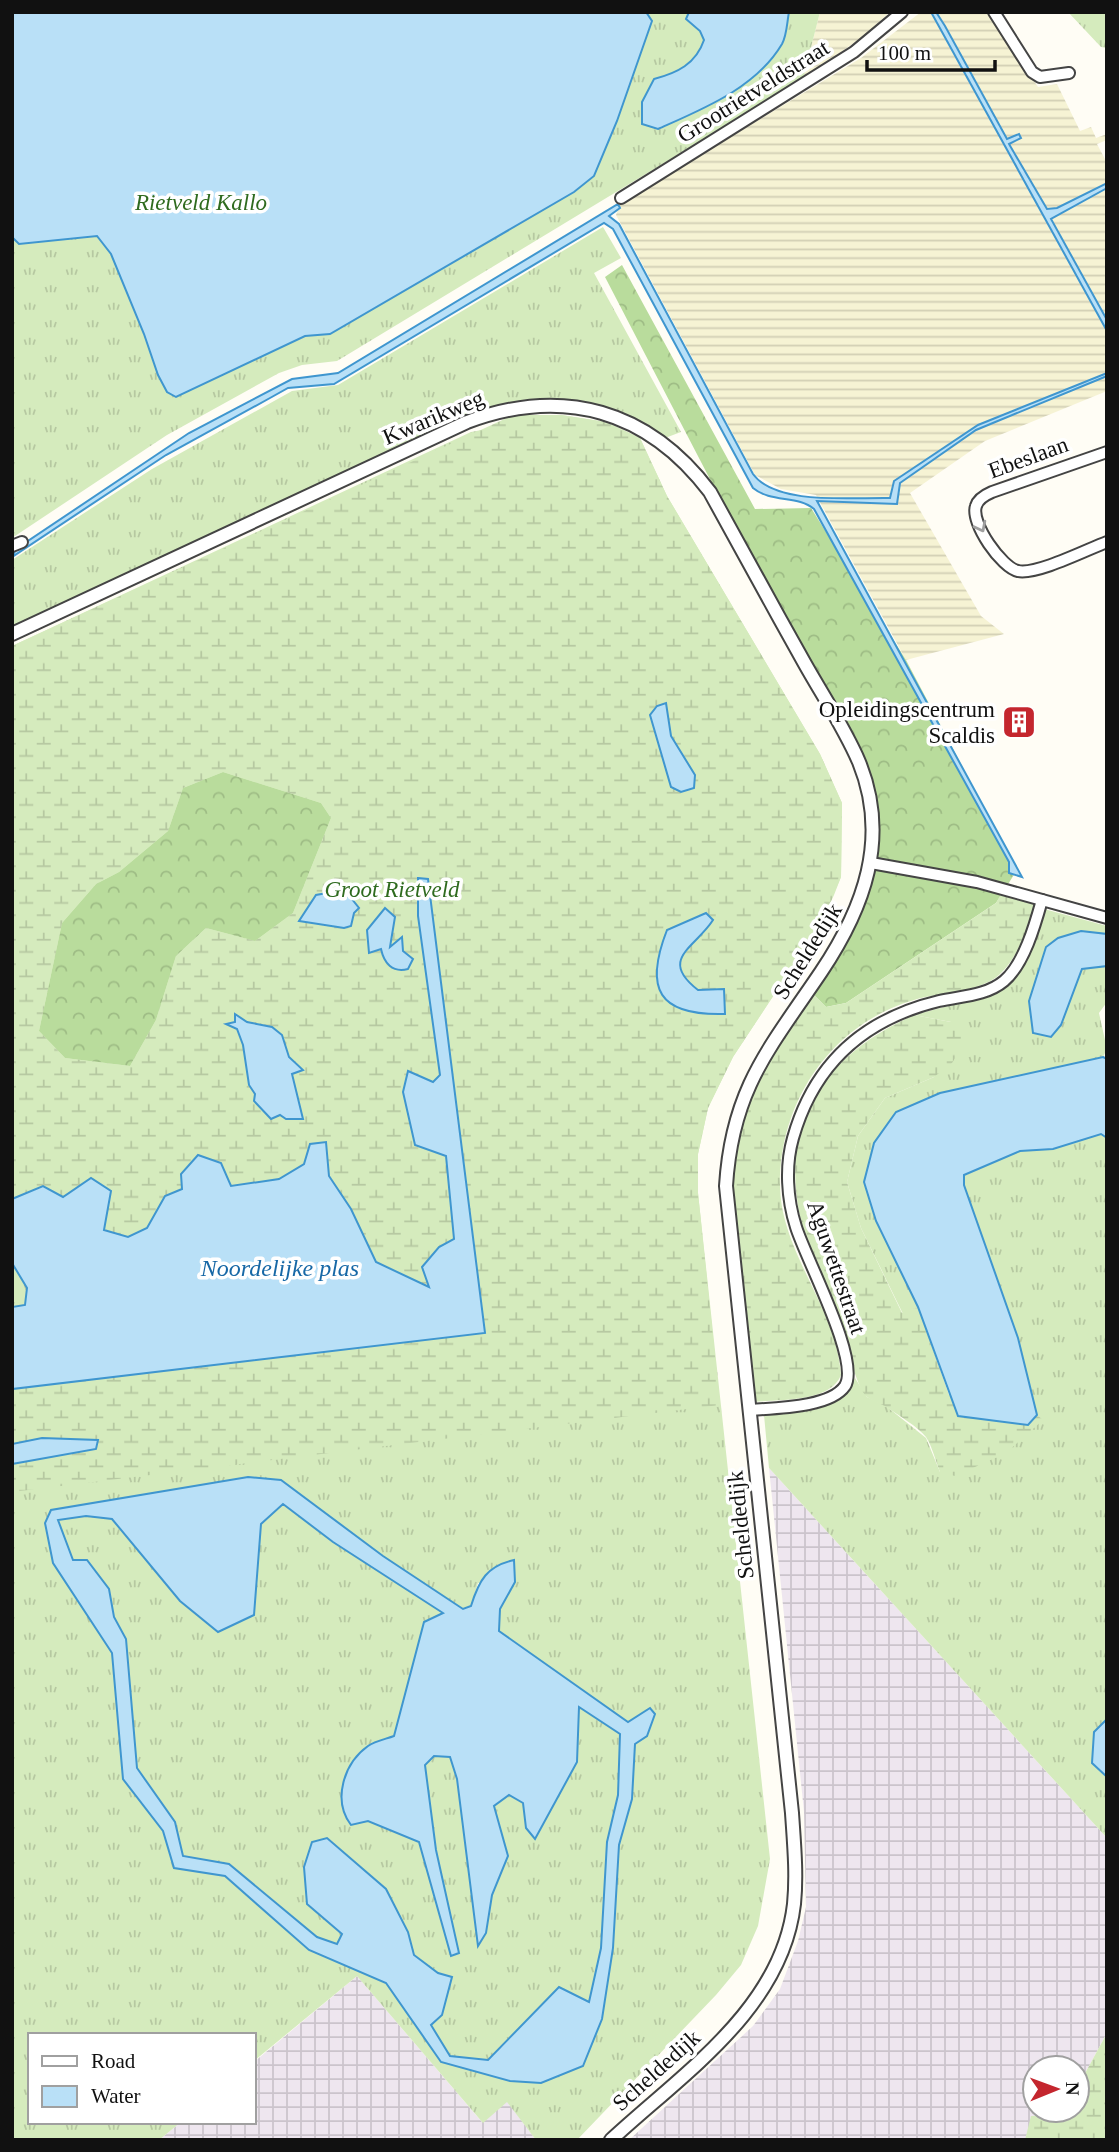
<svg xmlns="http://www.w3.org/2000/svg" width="1119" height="2152" font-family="Georgia,serif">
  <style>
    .industrial { fill: url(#industrial-grid) }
    .farmland { fill: url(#farmland-rules) }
    .grass { fill: url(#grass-tufts); fill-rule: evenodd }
    .forest { fill: url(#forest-crowns) }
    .wetland { fill: url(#wetland-marsh); fill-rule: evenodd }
    .water { fill: #b9e0f7; stroke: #3f96cf; stroke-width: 2; fill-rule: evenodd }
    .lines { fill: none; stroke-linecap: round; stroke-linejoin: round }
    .minor-casing { stroke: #444; stroke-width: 14 }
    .tertiary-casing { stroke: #444; stroke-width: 16 }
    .minor { stroke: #fff; stroke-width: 10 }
    .tertiary { stroke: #fff; stroke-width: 12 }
    .oneway { stroke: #a0a0a0 }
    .labels { text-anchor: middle; stroke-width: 7; stroke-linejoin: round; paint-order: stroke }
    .street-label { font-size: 23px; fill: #111; stroke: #fff }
    .park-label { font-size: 23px; font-style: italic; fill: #2f6b1f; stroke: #fff }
    .poi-label { font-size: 23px; fill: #111; stroke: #fff; text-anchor: end }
    .water-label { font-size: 24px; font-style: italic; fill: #1768a6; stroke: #fff }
  </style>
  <defs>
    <pattern id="industrial-grid" width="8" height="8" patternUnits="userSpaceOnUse" patternTransform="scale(1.75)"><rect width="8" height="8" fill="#eee6ef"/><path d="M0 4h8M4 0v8" fill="none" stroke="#cbc4cc"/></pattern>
    <pattern id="farmland-rules" width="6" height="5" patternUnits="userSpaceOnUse" patternTransform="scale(1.75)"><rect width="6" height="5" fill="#f6f3d4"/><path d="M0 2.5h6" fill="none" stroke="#d2cfb5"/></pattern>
    <pattern id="grass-tufts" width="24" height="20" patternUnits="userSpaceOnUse" patternTransform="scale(1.75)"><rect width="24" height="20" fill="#d5ebbd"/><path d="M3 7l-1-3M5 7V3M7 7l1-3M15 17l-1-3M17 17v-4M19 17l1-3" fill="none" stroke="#b6c8a1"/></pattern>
    <pattern id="forest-crowns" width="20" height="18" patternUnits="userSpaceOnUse" patternTransform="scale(1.75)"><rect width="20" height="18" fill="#b9dc9c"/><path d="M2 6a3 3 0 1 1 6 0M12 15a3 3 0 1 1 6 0" fill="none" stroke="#9ebc85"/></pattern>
    <pattern id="wetland-marsh" width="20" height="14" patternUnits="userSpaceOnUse" patternTransform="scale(1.75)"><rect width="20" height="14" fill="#d5ebbd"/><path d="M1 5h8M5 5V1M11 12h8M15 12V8" fill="none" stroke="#b6c8a1"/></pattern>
  </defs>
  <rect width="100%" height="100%" fill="#fffdf5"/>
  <!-- industrial -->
  <g class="industrial">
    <path d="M769 1468 1107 1838V2033L1077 2088V2068H1035V2110H1057L1043 2116 1028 2131 1025 2140H629L753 2026 780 1989 798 1941 806 1907 804 1812Z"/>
    <path d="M357 1976 482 2122 507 2101 536 2140H159L181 2122H254V2062Z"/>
  </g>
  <!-- farmland -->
  <g class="farmland">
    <path d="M820 12H890L865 35 803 79Z"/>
    <path d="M921 12H988L1038 87 1057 84 1080 131 1091 127 1096 138 1107 134V140L1097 144 1107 163V391L985 441 910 493 981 616 1004 634 906 660 816 495 781 489 755 475 616 215 620 204 861 58Z"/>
  </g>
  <!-- grass -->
  <g class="grass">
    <path d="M12 12H820L803 79 337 361 302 365 279 373 167 435 12 538Z"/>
    <path d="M1068 12H1107V48L1101 47Z"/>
    <path d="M603 227 621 258 594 273 681 432 665 438C612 401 554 392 491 407L12 628V560L152 469 292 391 338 385Z"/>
    <path d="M561 415 606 422 640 438 667 496 820 754 842 803 841 877 820 925 733 1057 708 1108 698 1154V1193L770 1859 758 1926 741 1965 716 1995 577 2140H536L507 2102 483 2123 357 1976 254 2061V2035H30V2122H181L159 2140H12V646L471 432ZM248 1477 281 1480 383 1556 463 1609 471 1606 478 1583 515 1582 500 1609 499 1631 628 1723 635 1744 632 1799 619 1845 613 1948 583 2066 541 2083 510 2081 441 2062 386 1983 309 1950 225 1876 174 1868 163 1831 123 1778 112 1653 52 1510Z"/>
    <path d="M1044 909 1107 926V934L1081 931 1061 1025 1082 969 1107 966V1002L1099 1013 1107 1049 1103 1057 1074 1064 876 1221 918 1307 903 1314 861 1228 847 1182 858 1136 885 1098 934 1077 951 1022 914 1015C1003 990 1014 1006 1044 909Z"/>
    <path d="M1101 1134 1107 1138V1719L1094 1732 1092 1763 1107 1777V1838L769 1468 764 1415C798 1412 841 1414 855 1378L867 1397 886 1406 926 1438 940 1472 1042 1420 1037 1415 1018 1338 964 1185V1175L1020 1151 1053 1149Z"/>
    <path d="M283 1504 333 1542 444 1613 424 1622 394 1736 369 1745 368 1821 419 1842 451 1956 459 1953 436 1850 425 1765 434 1756 451 1757 457 1779 478 1945 486 1933 492 1895 508 1856 494 1806 509 1795 523 1803 526 1828 535 1839 577 1762 579 1707 620 1733 618 1795 607 1842 601 1948 589 2002 559 1987 488 2060 450 2056 431 2025 438 1973 414 1955 408 1932 353 1862 327 1838 312 1842 304 1867 307 1904 342 1935 337 1944 317 1937 229 1864 183 1856 175 1822 137 1768 126 1640 114 1617 109 1589 73 1560 58 1520 86 1516 112 1519 180 1601 254 1615 261 1524Z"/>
  </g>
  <!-- forest -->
  <g class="forest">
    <path d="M622 265 755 509 811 508 906 660 1017 870 996 903 846 1003 826 1007 813 994C858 927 887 880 875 797L605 277Z"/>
    <path d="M223 772 321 803 331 818 293 913 255 941 206 928 176 956 156 1020 130 1066 65 1058 39 1031 62 923 96 884 119 872 168 831 183 788Z"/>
  </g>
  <!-- wetland -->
  <g class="wetland">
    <path d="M513 415H561L606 422 640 438 667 496 820 754 842 803 841 877 834 895 820 925 733 1057 708 1108 698 1154V1193L720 1405 12 1492V1464L38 1460 98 1441 42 1438 12 1444V1389L485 1332 428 879 418 878 440 1076 434 1082 446 1155 454 1239 439 1247 429 1288 376 1262 351 1209 329 1176 325 1142C312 1156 298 1172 278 1179 241 1190 201 1182 165 1196L147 1228 128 1237 104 1230 111 1191 92 1178 63 1197 17 1196 12 1199V646ZM666 704 671 737 695 775 693 788 671 787 654 728ZM223 772 321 803 331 818 293 913 255 941 206 928 176 956 156 1020 130 1066 65 1058 39 1031 62 923 96 884 119 872 168 831 183 788ZM705 913V934C698 939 689 945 683 951 666 974 710 1002 724 1014 659 1016 644 988 666 930ZM395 917 390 948 401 938 403 951 381 948 369 953 367 930 378 921ZM236 1014C249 1024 274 1022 283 1036 292 1050 285 1053 302 1070L292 1074 300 1103 271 1119 261 1111 249 1085 243 1044 237 1029 227 1024 235 1023Z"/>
    <path d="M1001 894 1036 905C1028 927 1018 958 999 975 978 993 940 992 914 1000 832 1024 780 1100 780 1184 780 1252 837 1308 841 1375 830 1403 779 1399 754 1402L731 1186C738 1098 765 1064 813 994L826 1007 846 1003 996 903Z"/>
    <path d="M914 1015 951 1022 966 1041 952 1063 934 1077 885 1098 858 1136 847 1182 861 1228 902 1313 918 1307 949 1395 1028 1425 1037 1415 1043 1420 1006 1453 955 1476 940 1472C936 1462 932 1446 926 1437 917 1426 899 1416 888 1408 881 1403 870 1401 865 1395 853 1380 844 1327 835 1305 825 1277 808 1250 801 1221 778 1121 825 1055 914 1015Z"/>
    <path d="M1107 2033V2140H1025L1031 2116C1047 2116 1061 2110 1077 2110V2088Z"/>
  </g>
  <!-- water -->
  <g class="water">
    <path d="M12 12H646L652 21 617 121 594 176 574 192 330 334 305 336 176 397 167 392 158 375 144 334 111 254 97 236 19 244 12 237Z"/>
    <path d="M689 12H789C787 22 787 35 782 44 756 88 703 109 658 129L642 124V102L654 79C677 73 696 64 704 40L700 31 686 19Z"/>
    <path d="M931 12H936L945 26 1007 139 1019 134 1021 138 1009 144 1047 209 1057 208 1107 183V188L1051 219 1107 320V331Z"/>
    <path d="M618 204 620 208 609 216 619 224 753 474C776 506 853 497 890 498L894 481 978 425 1107 373V376L976 430 900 483 897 504 817 501 1022 877 1009 873V862L814 509C798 495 771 503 753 488L613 229 604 223 334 384 288 388 270 398 166 455 12 557 16 549 189 433 292 379 338 373Z"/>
    <path d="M666 703 671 736 695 775 694 788 681 792 671 787 650 715 657 706Z"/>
    <path d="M418 878 428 879 485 1333 12 1389V1307L25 1305 27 1288 12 1263V1199L43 1186 63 1197 91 1178 111 1191 104 1230 128 1237 147 1228 165 1196 182 1189 181 1174 198 1155 221 1163 231 1186 279 1179 304 1164 310 1144 326 1142 329 1176 351 1209 376 1262 429 1287 422 1267 439 1247 454 1239 446 1156 415 1145 403 1092 408 1071 433 1082 440 1075 418 916Z"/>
    <path d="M338 891 351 898 359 908 354 913 351 926 344 928 299 921 316 895Z"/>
    <path d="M385 908 395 917 390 947 402 937 403 951 413 959 408 969C392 973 384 963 381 949L369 953 367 930Z"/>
    <path d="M706 913 713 920C695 948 658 959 698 990L724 989 725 1014C658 1016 644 989 667 930Z"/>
    <path d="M1081 931 1107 934V966L1082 969 1061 1025 1051 1037 1033 1033 1029 1001 1046 947 1058 938Z"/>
    <path d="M235 1014 247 1022 272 1027 282 1035 289 1057 303 1070 292 1074 303 1119H286L280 1115 271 1119 254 1101 255 1094 249 1085 243 1045 237 1029 226 1024 235 1022Z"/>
    <path d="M1103 1057 1107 1059V1138L1101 1134 1053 1149 1020 1151 964 1175V1185L1018 1338 1037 1415 1028 1425 958 1416 918 1307 876 1221 864 1182 874 1143 896 1112 940 1093Z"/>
    <path d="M42 1438 98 1440 96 1449 12 1464V1444Z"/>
    <path d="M248 1477 281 1480 383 1556 463 1609 471 1606C479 1580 487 1566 514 1560L515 1582 500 1609 499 1631 628 1722 650 1708 655 1714 647 1736 635 1744 632 1799 619 1845 613 1948 602 2019 583 2066 541 2083 510 2081 441 2062 386 1983 309 1950 225 1876 174 1868 163 1831 123 1779 112 1653 53 1563 45 1523 51 1510ZM283 1504 333 1542 443 1613 424 1622 394 1736C386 1739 375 1741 368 1746 344 1763 332 1800 351 1825L368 1821 419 1842 451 1956 459 1953 436 1850 425 1765 434 1756 450 1757 457 1779 478 1946 486 1933 492 1895 508 1856 494 1806 509 1795 523 1803 526 1828 535 1839 577 1762 579 1707 620 1734 618 1795 607 1842 601 1948 589 2002 559 1987 488 2060 450 2056 431 2025 442 2015 452 1977 438 1973 414 1955 408 1932 386 1889 327 1838 312 1842 304 1867 307 1904 342 1934 337 1944 317 1937 229 1864 183 1856 175 1822 137 1768 126 1639 114 1617 109 1589 87 1560H73L58 1520 86 1516 112 1519 180 1601 218 1632 254 1615 261 1524Z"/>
    <path d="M1107 1719V1777L1092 1763 1094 1732Z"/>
  </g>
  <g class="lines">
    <!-- minor casing -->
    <g class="minor-casing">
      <g id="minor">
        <path d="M994 12 1032 72 1040 77 1069 73"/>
        <path d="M621 198 854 52 902 12"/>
        <path d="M1107 452 992 492C985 495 978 499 976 506 970 523 1002 568 1018 571 1037 575 1088 549 1107 542"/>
        <path d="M12 546 22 542"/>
        <path d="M871 863 977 882 1107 918"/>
        <path d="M749 1410C774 1408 830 1408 845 1386 861 1361 805 1257 796 1227 787 1199 785 1166 793 1138 814 1064 864 1019 939 1001 961 996 986 996 1004 981 1024 964 1035 925 1042 900"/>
      </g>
    </g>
    <!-- tertiary casing -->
    <g class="tertiary-casing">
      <path id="tertiary" d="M12 634 467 422C563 386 648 410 710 492 742 550 773 607 805 664 823 696 845 729 859 762 890 838 864 908 821 972 769 1049 732 1089 726 1186L792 1813C794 1843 797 1874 794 1904 782 2009 682 2074 611 2140"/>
    </g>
    <!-- minor -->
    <use href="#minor" class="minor"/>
    <!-- tertiary -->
    <use href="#tertiary" class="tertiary"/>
  </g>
  <!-- one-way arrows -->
  <defs><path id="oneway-chevron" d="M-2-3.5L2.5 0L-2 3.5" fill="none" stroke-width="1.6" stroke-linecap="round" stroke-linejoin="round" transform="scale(1.75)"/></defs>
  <use class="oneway" href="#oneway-chevron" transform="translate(981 527) rotate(63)"/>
  <!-- icons -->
  <defs>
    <g id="building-square" transform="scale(1.75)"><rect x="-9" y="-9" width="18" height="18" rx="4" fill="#c4262e" stroke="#fff"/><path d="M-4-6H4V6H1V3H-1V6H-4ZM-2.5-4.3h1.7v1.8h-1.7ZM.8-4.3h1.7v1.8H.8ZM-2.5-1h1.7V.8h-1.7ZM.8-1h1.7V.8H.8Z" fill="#fff"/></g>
  </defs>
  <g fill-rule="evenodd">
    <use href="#building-square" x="1019" y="722"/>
  </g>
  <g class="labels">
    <!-- street labels -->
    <g class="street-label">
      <text transform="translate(753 91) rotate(-32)" y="8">Grootrietveldstraat</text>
      <text transform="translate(433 417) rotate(-23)" y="8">Kwarikweg</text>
      <text transform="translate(1028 457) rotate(-20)" y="8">Ebeslaan</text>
      <text transform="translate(807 951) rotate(-58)" y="8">Scheldedijk</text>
      <text transform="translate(837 1267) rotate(71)" y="8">Aguwettestraat</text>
      <text transform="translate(740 1525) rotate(-96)" y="8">Scheldedijk</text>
      <text transform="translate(656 2070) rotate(-42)" y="8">Scheldedijk</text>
    </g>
    <!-- park labels -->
    <g class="park-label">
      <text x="201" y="210">Rietveld Kallo</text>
      <text x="392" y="897">Groot Rietveld</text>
    </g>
    <!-- poi labels -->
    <g class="poi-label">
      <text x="995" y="717">Opleidingscentrum<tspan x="995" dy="26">Scaldis</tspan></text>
    </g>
    <!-- water labels -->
    <g class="water-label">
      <text x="280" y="1276">Noordelijke plas</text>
    </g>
  </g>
  <!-- border -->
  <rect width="1119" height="2152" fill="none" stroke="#111111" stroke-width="28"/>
  <!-- legend -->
  <rect x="28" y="2033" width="228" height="91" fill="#ffffff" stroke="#a0a0a0" stroke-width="2"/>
  <rect x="42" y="2056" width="35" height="10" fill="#ffffff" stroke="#a0a0a0" stroke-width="2"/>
  <text x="91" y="2068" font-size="21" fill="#111111">Road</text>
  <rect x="42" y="2086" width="35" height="21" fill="#b9e0f7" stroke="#a0a0a0" stroke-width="2"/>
  <text x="91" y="2103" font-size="21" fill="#111111">Water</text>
  <!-- north arrow -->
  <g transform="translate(1056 2089) rotate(89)"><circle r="33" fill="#ffffff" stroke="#a0a0a0" stroke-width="2"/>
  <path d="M0-5L12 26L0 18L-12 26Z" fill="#c4262e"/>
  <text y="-10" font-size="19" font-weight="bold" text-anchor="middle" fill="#111111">N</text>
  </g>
  <!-- scale -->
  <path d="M867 60v10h128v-10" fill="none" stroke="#111111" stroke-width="3.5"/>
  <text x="878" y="60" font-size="21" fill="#111111" stroke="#ffffff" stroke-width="5" paint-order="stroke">100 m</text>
</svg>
